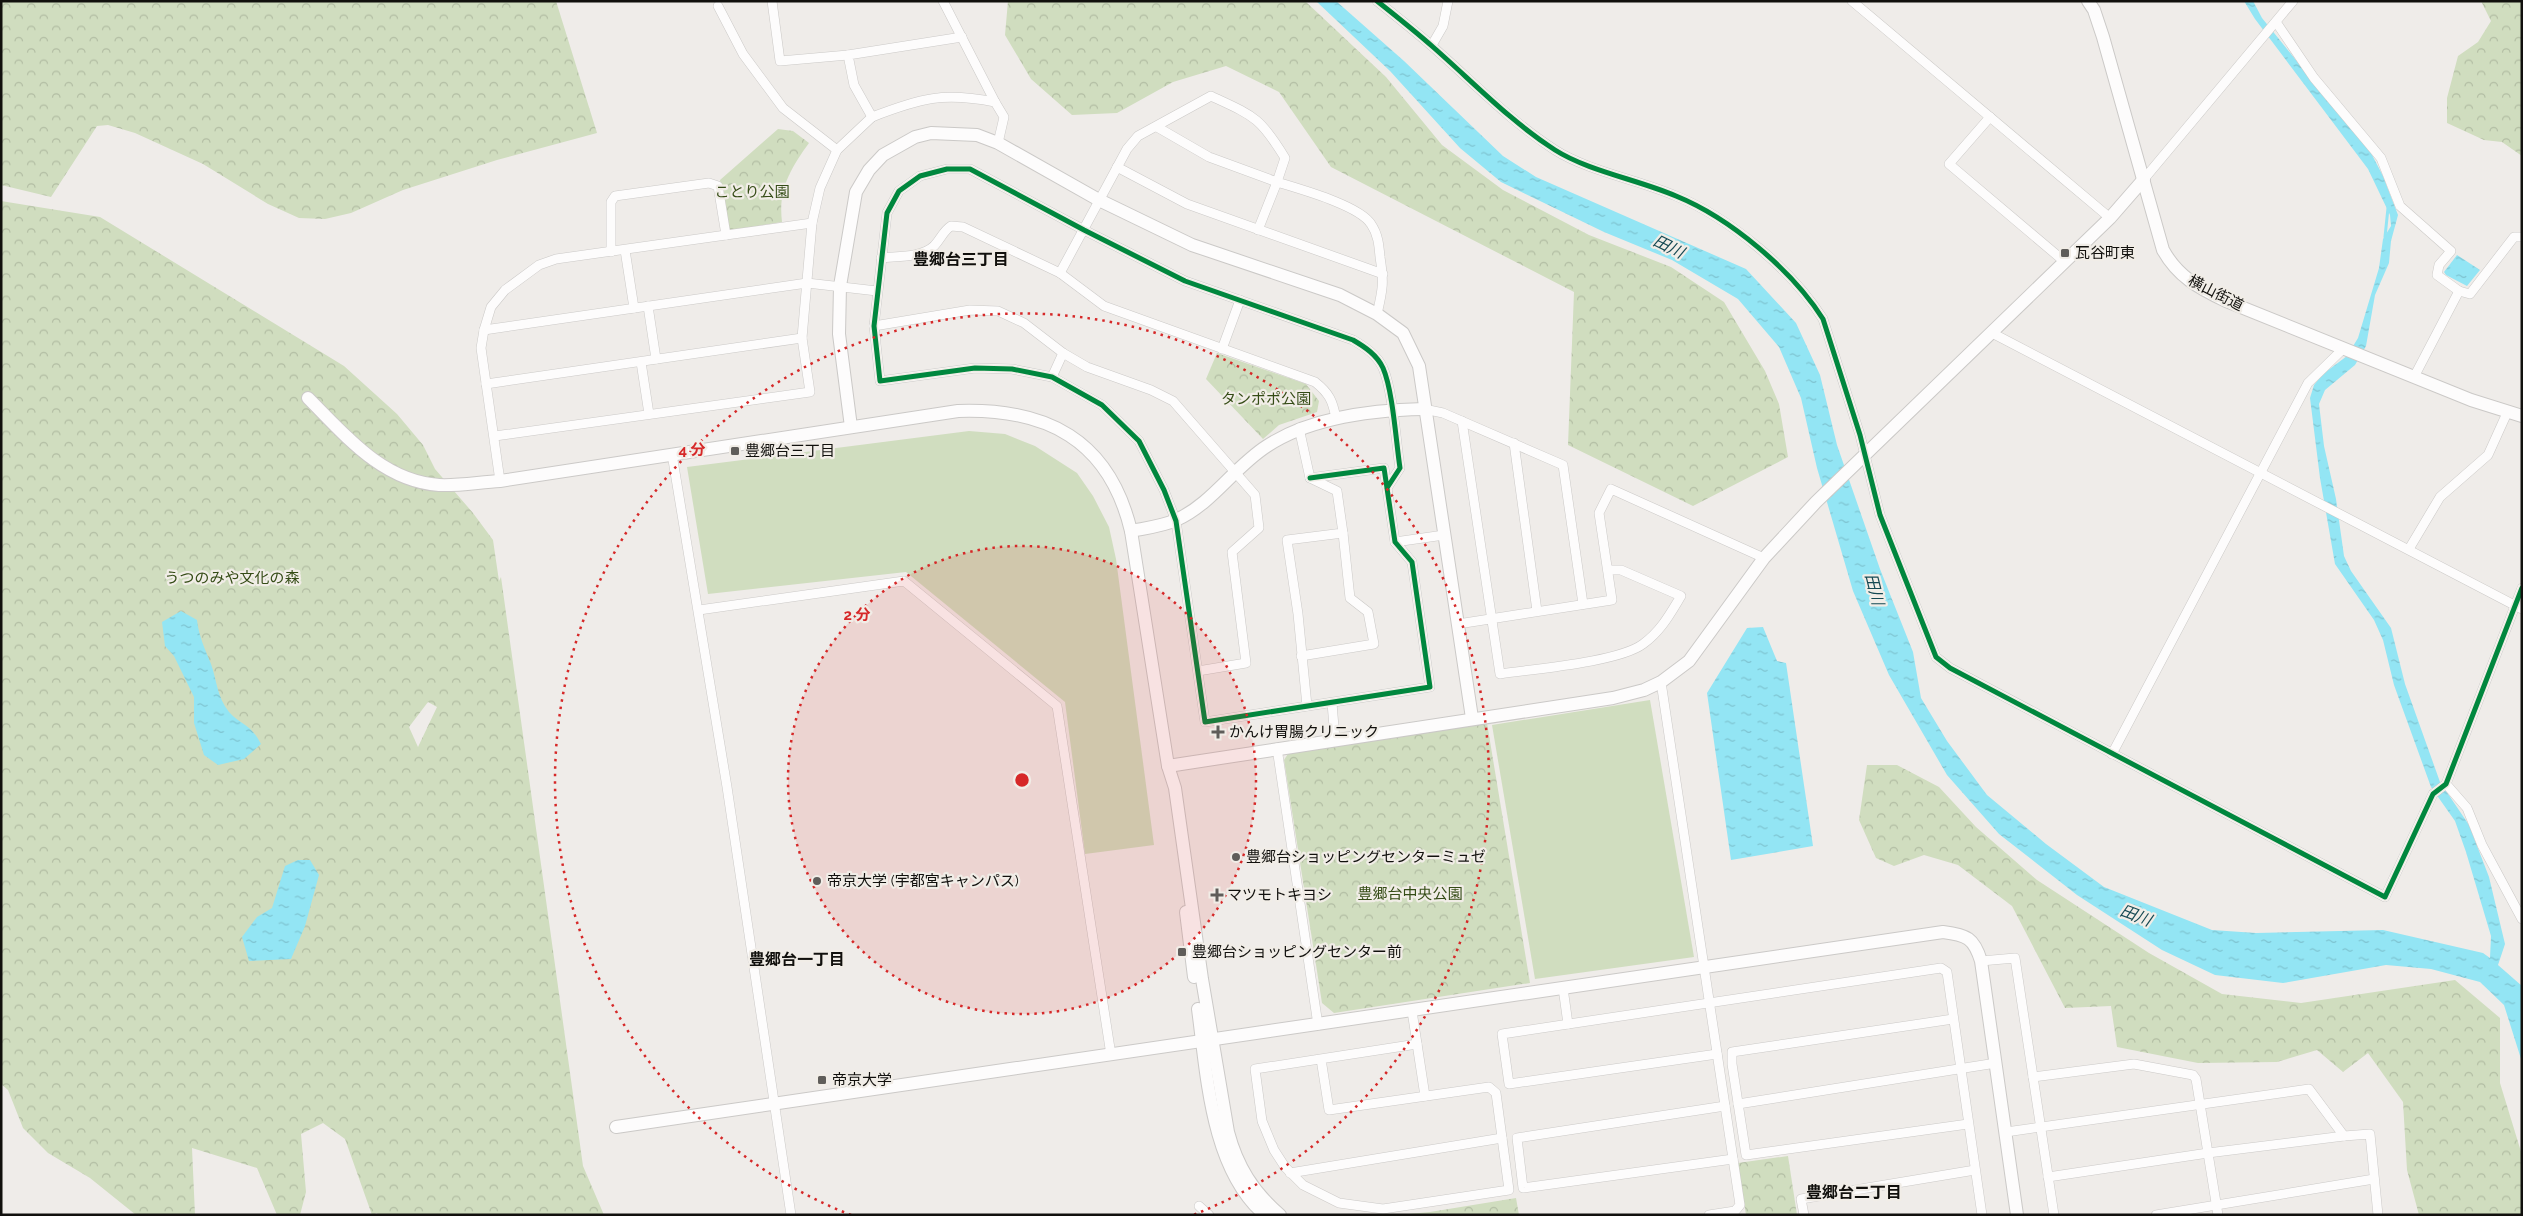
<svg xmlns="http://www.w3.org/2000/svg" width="2523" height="1216" font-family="Raleway,'Noto Sans JP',sans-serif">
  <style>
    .grass { fill: #d0ddbf }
    .forest { fill: url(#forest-crowns); fill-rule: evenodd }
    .water { fill: url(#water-ripples) }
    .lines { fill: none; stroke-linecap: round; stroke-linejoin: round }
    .stream { stroke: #93e5f4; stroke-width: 3 }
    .street-casing { stroke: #cbc9c7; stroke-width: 10 }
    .secondary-casing { stroke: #cbc9c7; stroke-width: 14 }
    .street { stroke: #fdfcfc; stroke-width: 9 }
    .secondary { stroke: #fdfcfc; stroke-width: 12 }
    .cycleway-casing { stroke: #f1ede7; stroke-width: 8 }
    .cycleway { stroke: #00873e; stroke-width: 5 }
    .ring { fill: none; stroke: #d62828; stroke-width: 2.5; stroke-dasharray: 2.5 5 }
    .poi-dot { fill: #5f5d5a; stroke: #f1ede7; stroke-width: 2 }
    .labels { text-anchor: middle; stroke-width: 4.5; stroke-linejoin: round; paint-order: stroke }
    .park-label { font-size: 15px; fill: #354c16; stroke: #f1ede7 }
    .poi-label { font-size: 15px; fill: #11100d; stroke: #f1ede7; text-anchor: start }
    .street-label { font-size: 15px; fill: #11100d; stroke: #f1ede7 }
    .water-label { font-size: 16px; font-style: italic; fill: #154953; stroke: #f1ede7 }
    .neighbourhood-label { font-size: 16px; font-weight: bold; fill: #11100d; stroke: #f1ede7 }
    .centre { fill: #d62828; stroke: #f1ede7; stroke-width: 2.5 }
    .ring-label { font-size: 15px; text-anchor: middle; font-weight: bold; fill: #d62828; stroke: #f1ede7; stroke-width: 4.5; stroke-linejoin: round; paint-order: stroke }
  </style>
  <defs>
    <pattern id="forest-crowns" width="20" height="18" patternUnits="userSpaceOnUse" patternTransform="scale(1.25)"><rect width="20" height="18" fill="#d0ddbf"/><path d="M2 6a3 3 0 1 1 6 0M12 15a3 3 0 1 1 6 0" fill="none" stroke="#b2bda3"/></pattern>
    <pattern id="water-ripples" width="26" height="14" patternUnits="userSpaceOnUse" patternTransform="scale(1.25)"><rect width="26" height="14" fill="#93e5f4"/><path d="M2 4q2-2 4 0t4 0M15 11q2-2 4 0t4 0" fill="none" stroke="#7ec3d0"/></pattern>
  </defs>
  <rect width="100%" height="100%" fill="#efece9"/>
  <!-- grass -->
  <g class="grass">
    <path d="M969 431 1005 434 1035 446 1077 473 1093 496 1109 527 1116 559 1154 845 1085 854 1065 702 906 572 708 594 687 467Z"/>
    <path d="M1650 700 1694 957 1535 979 1492 725Z"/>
  </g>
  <!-- forest -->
  <g class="forest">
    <path d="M1 1H556L597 133 497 160 403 190 351 213 325 219 299 218 268 204 203 164 135 133 108 125 97 126 51 197 1 185Z"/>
    <path d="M1008 1H1305L1386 77 1442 145 1503 190 1589 235 1671 267 1724 302 1765 371 1779 404 1788 457 1693 506 1568 445 1574 292 1331 167 1279 92 1226 66 1173 82 1117 113 1072 115 1031 79 1005 35Z"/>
    <path d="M2481 1H2522V156L2502 142 2484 140 2447 123V98L2458 56 2478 42 2491 21Z"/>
    <path d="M778 129 793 131 809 143C790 169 778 190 782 222L728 231 720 180Z"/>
    <path d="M1 201 100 217 344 366 397 414 423 445 435 469 473 513 493 540 499 581 501 577 583 1166 604 1215H378L377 1213 372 1215 345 1139 323 1123 301 1134 306 1192 300 1215H277L257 1168 192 1148 195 1215H136L90 1178 48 1153 23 1128 8 1090 1 1084ZM428 702 437 707 418 747 409 727Z"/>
    <path d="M1217 353 1306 384 1319 401 1317 412 1279 425 1263 439 1206 379Z"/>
    <path d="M1487 723 1530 983 1334 1013 1322 1003 1284 760 1291 749Z"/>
    <path d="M1867 765H1897L1939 787 1976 827 2037 880 2149 953 2222 994 2301 1003 2455 980 2500 1018V1083L2522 1155V1215H2419L2407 1170 2403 1102 2368 1053 2343 1072 2317 1050 2277 1062 2198 1063 2117 1047 2111 1006 2065 1008 2012 906 1958 865 1924 855 1894 866 1876 858 1859 820Z"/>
    <path d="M1788 1156 1797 1215H1746L1738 1163Z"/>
    <path d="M1516 1198 1519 1215H1397L1430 1212Z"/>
  </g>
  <!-- water -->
  <g class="water">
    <path d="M1316 1H1336L1404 61 1503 156 1536 177 1746 269 1796 323 1820 375 1837 445 1880 569 1913 652 1921 698 1947 741 1987 795 2046 844 2104 887 2212 930 2256 933 2383 930 2483 953 2490 958 2491 936 2466 852 2455 821 2431 787 2394 685 2383 640 2374 620 2335 564 2320 478 2310 398 2314 385 2323 374 2347 356 2358 338 2379 268 2383 239 2391 226 2390 215 2368 169 2255 19 2244 1H2253L2262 18 2371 153 2383 176 2398 215 2391 241 2389 263 2375 295 2366 346 2355 365 2325 390 2319 404 2324 446 2336 499 2344 556 2351 571 2391 628 2405 684 2440 782 2469 825 2489 877 2505 944 2498 965 2522 986V1062L2504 1005 2480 982 2431 969 2386 965 2283 983 2215 975 2162 950 2077 895 1999 834 1947 775 1889 675 1853 591 1817 468 1801 398 1779 347 1738 299 1672 260 1604 232 1501 182 1460 148 1390 71Z"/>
    <path d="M2457 255 2480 270 2467 286 2446 275 2444 272Z"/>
    <path d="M181 611 197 620C199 637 205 649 211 664 217 681 217 697 229 712 242 726 250 723 261 744L244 759 218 765 204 755 194 723V697L174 656 165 646 162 622Z"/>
    <path d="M1763 627 1777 661 1786 663 1813 846 1731 860 1707 693 1747 628Z"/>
    <path d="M298 860H310L319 875 305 926 291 959 249 961 242 937 257 917 272 908 285 866Z"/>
  </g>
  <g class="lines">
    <!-- stream -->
    <path class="stream" d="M2385 237 2388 208"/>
    <!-- street casing -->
    <g class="street-casing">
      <g id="street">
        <path d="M772 1 780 61 848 55"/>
        <path d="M943 1 995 102"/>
        <path d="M1377 1C1396 16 1415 31 1433 47 1473 82 1510 121 1555 150 1588 171 1639 180 1676 196 1730 218 1792 270 1823 319L1860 435 1880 515 1936 657 1950 668 2385 897 2433 794 2446 784 2522 588"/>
        <path d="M1852 1 2110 218"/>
        <path d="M718 6 743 54 783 108 837 150"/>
        <path d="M2276 22 2314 78 2381 158 2400 206 2451 251 2439 265 2437 275 2459 291 2414 377"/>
        <path d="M962 37 848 55 854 85 872 117C921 98 943 92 995 102L1004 117 998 143"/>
        <path d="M1432 45 1443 26 1448 1"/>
        <path d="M1990 117 1949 164 2065 262"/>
        <path d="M1157 127 1209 157 1277 182 1258 230"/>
        <path d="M1117 167 1187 204 1383 274"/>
        <path d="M2144 179 2293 1"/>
        <path d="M625 250 634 308"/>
        <path d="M611 252V202L615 196 709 183 718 186 726 235 812 223"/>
        <path d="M881 258C897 256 921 258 934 246 941 239 943 231 951 226L963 227 1060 273 1104 306 1315 382C1329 393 1333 401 1336 419"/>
        <path d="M1060 273 1127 149 1138 136 1211 96C1254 116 1260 117 1285 158L1277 182C1299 189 1359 205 1371 224 1378 234 1379 245 1380 257 1384 282 1383 289 1377 314"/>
        <path d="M2459 291 2470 294 2514 237H2522"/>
        <path d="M648 306 656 359"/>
        <path d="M874 326 970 310 998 311 1024 323 1063 353 1087 367 1151 390 1173 401 1255 495 1259 528 1232 552 1246 663 1198 671"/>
        <path d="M484 330 807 283 877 291"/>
        <path d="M1992 333 2522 609"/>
        <path d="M1222 349 1240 300"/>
        <path d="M641 362 649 414"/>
        <path d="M1052 377 1063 353"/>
        <path d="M486 384 802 338"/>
        <path d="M1424 409 1443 413 1563 465 1583 604"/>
        <path d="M1462 421 1500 674C1534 669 1619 662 1643 644 1661 631 1670 614 1681 596L1621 570H1608"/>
        <path d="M1299 428 1310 478 1337 491 1343 533 1287 540 1298 614 1307 706"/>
        <path d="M495 436 810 392 802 338 812 223 820 188 837 150 872 117"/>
        <path d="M1514 443 1537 611"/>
        <path d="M672 454 727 787 791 1215"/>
        <path d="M1310 478 1384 468 1395 542 1412 562 1430 687 1205 722 1176 521 1164 490 1139 441 1102 405 1052 377 1012 369 975 368 880 381 874 326 887 213 899 191 920 176 947 169H970L1084 230 1185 281 1353 340C1365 347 1377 355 1383 368 1393 391 1396 442 1400 468L1387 488"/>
        <path d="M500 481 481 348 484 330 491 307 505 290 539 265 556 259 726 235"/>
        <path d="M1395 542 1444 535"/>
        <path d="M2409 549 2440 497 2488 455 2507 413"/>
        <path d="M699 610 904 581 1057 706 1111 1055"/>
        <path d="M1458 624 1612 600 1599 513 1611 489 1764 558"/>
        <path d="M1301 656 1374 644 1368 612 1350 598 1343 533"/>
        <path d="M1661 682 1740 1205 1735 1211 1709 1215"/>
        <path d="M1332 703 1335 739"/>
        <path d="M1277 748 1318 1025"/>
        <path d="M2112 754 2308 383 2344 348"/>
        <path d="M2446 784 2467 808 2482 845 2522 919"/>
        <path d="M1981 961 2015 958 2054 1215"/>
        <path d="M1563 988 1568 1024"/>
        <path d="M1412 1011 1425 1096"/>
        <path d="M1953 1019 1732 1052V1064L1746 1155 1968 1124"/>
        <path d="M1717 1054 1509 1084 1502 1034 1941 968 1947 972 1982 1215"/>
        <path d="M1321 1059 1329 1110 1489 1087 1496 1093 1509 1190 1383 1209 1339 1203 1303 1185 1285 1167 1274 1150 1262 1121 1255 1069 1417 1044"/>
        <path d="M2033 1077 2134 1064 2193 1075 2196 1079 2218 1215"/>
        <path d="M1738 1104 1996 1063"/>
        <path d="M1725 1106 1517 1138 1523 1188 1733 1159"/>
        <path d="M2006 1132 2309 1089 2344 1136 2370 1134 2378 1215"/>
        <path d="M1290 1173 1502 1138"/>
        <path d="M2048 1177 2208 1153 2344 1136"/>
        <path d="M1199 1206 1209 1215"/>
        <path d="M1804 1215 1801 1199 1975 1170"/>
        <path d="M2156 1215 2374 1179"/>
      </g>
    </g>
    <!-- secondary casing -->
    <g class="secondary-casing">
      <g id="secondary">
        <path d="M2088 1 2094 10 2103 37 2163 250C2178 277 2199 288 2226 301L2471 400 2522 416"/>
        <path d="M308 398C345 435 382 481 439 485 459 486 480 482 500 481L958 411C1046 408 1109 439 1131 531L1168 766 1175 788 1202 979 1228 1132C1237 1166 1253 1192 1280 1215"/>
        <path d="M851 427 839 334 840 286 856 192 869 170 883 155 915 137 931 133 977 135 998 143 1099 200 1192 245 1340 295 1377 314 1403 333 1419 366 1472 718"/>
        <path d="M1131 531C1146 528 1163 526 1176 520 1212 504 1234 467 1267 446 1311 417 1372 410 1424 409"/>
        <path d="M1168 766 1613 698 1644 690 1661 682 1689 661 1764 558 1816 502 2110 218 2144 179"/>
        <path d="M1186 912 1194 977"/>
        <path d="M1198 1009C1207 1075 1211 1169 1265 1215"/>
        <path d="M616 1127 1943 932C1967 935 1974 938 1981 961L2017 1215"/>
      </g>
    </g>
    <!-- street -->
    <use href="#street" class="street"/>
    <!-- secondary -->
    <use href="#secondary" class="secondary"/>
    <!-- cycleway casing -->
    <g class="cycleway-casing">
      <g id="cycleway">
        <path d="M1377 1C1396 16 1415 31 1433 47 1473 82 1510 121 1555 150 1588 171 1639 180 1676 196 1730 218 1792 270 1823 319L1860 435 1880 515 1936 657 1950 668 2385 897 2433 794 2446 784 2522 588"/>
        <path d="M1310 478 1384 468 1395 542 1412 562 1430 687 1205 722 1176 521 1164 490 1139 441 1102 405 1052 377 1012 369 975 368 880 381 874 326 887 213 899 191 920 176 947 169H970L1084 230 1185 281 1353 340C1365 347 1377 355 1383 368 1393 391 1396 442 1400 468L1387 488"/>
      </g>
    </g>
    <!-- cycleway -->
    <use href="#cycleway" class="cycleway"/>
  </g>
  <!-- distance rings -->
  <circle cx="1022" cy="780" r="234" fill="#d62828" fill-opacity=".12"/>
  <g class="ring">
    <circle cx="1022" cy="780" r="234"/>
    <path d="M851 1215A467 467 0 1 1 1193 1215"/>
  </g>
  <!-- markers -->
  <g class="poi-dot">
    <rect x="2060" y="248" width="10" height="10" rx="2.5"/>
    <rect x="730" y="446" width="10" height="10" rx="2.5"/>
    <path d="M1215.5 724.5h5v5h5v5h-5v5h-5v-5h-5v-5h5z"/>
    <circle cx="1236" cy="857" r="5"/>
    <circle cx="817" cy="881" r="5"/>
    <path d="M1214.5 887.5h5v5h5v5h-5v5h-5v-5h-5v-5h5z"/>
    <rect x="1177" y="947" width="10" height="10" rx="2.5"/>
    <rect x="817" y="1075" width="10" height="10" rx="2.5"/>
  </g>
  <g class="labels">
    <!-- park labels -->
    <g class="park-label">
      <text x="752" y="197">ことり公園</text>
      <text x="1266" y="404">タンポポ公園</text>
      <text x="232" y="583">うつのみや文化の森</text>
      <text x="1410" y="899">豊郷台中央公園</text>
    </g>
    <!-- poi labels -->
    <g class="poi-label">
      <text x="2075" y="258">瓦谷町東</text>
      <text x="745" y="456">豊郷台三丁目</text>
      <text x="1229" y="737">かんけ胃腸クリニック</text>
      <text x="1246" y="862">豊郷台ショッピングセンターミュゼ</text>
      <text x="827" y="886">帝京大学 (宇都宮キャンパス)</text>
      <text x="1227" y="900">マツモトキヨシ</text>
      <text x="1192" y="957">豊郷台ショッピングセンター前</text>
      <text x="832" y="1085">帝京大学</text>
    </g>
    <!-- street labels -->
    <g class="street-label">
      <text transform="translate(2216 293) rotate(27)" y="5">横山街道</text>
    </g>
    <!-- water labels -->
    <g class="water-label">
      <text transform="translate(1669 246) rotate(26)" y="6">田川</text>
      <text transform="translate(1875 589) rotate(76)" y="6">田川</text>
      <text transform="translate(2136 915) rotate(21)" y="6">田川</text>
    </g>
    <!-- neighbourhood labels -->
    <g class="neighbourhood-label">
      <text x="961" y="265">豊郷台三丁目</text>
      <text x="797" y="965">豊郷台一丁目</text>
      <text x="1854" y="1198">豊郷台二丁目</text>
    </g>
  </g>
  <circle cx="1022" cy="780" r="8" class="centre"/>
  <g class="ring-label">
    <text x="692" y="455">4 分</text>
    <text x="857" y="620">2 分</text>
  </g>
  <!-- border -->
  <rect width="2523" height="1216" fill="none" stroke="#11100d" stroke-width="5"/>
</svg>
